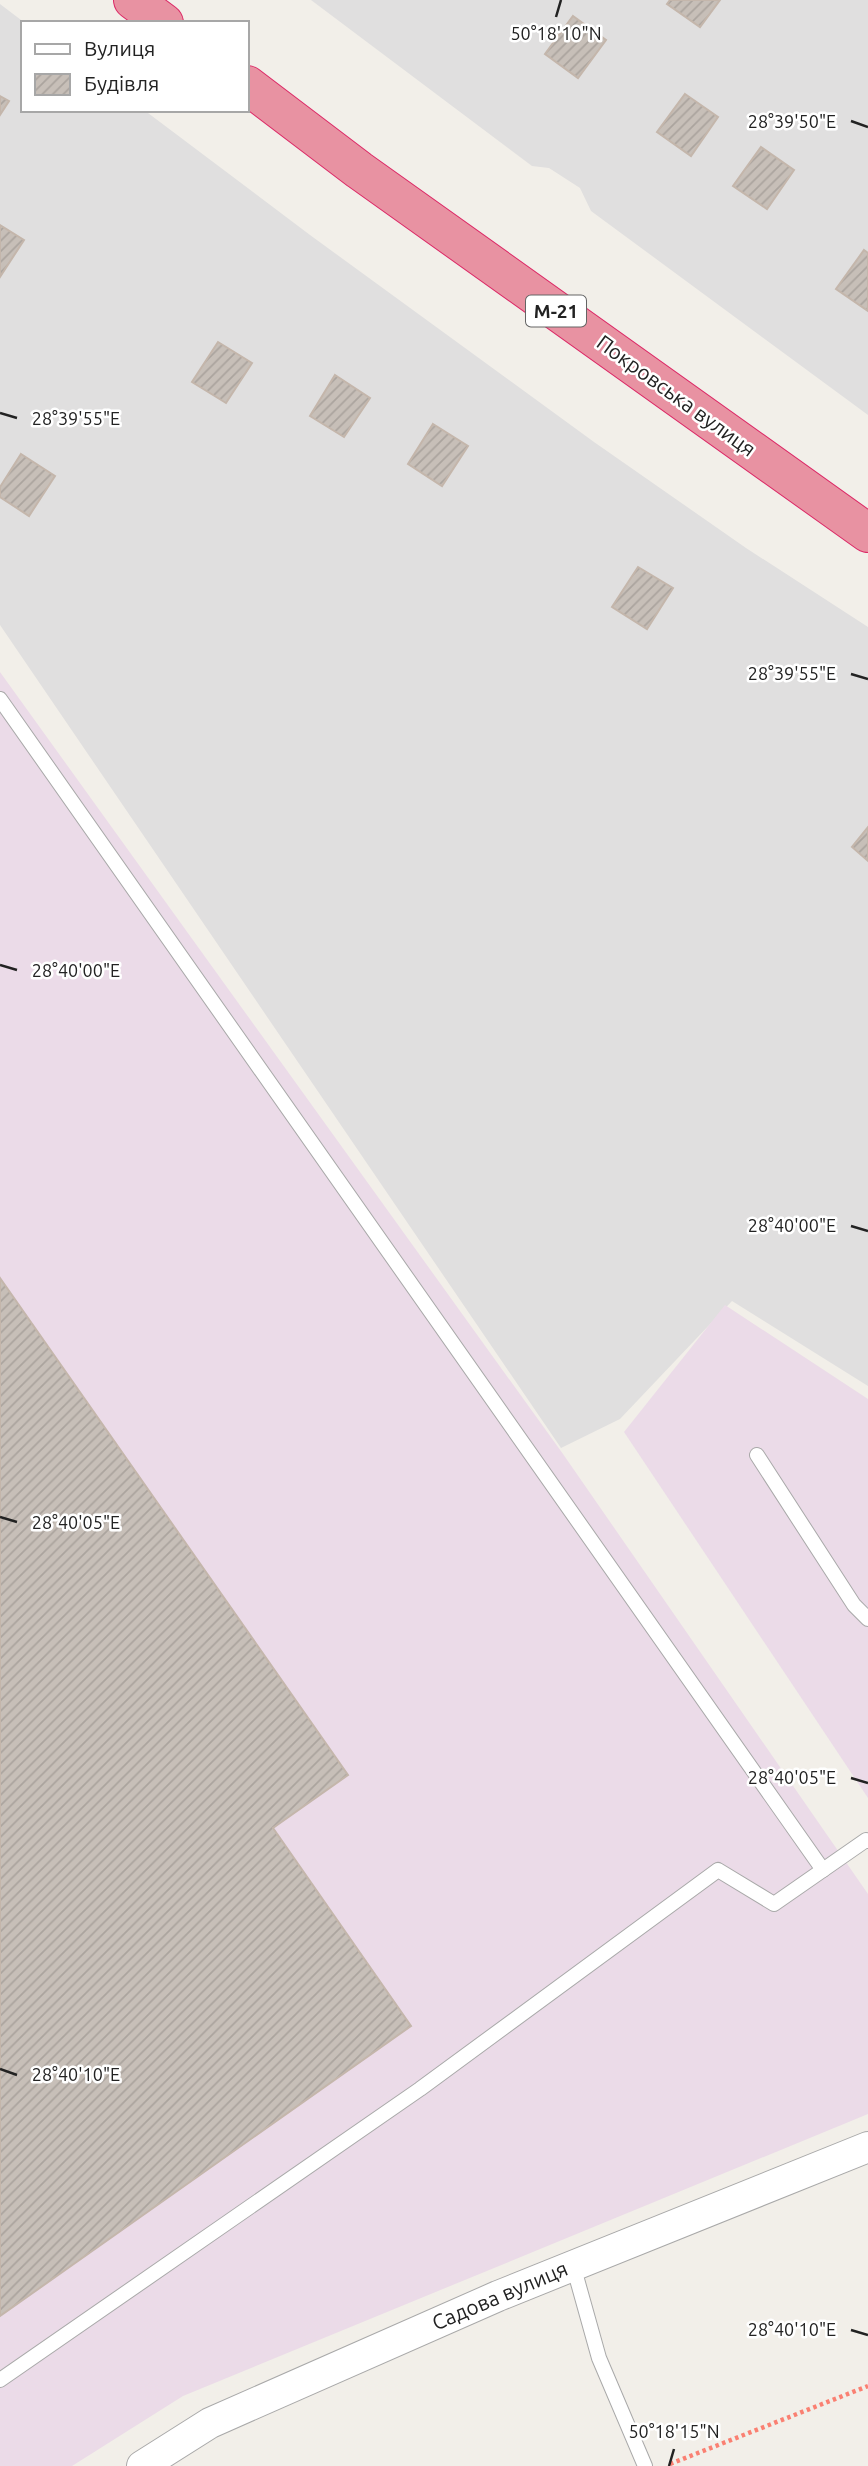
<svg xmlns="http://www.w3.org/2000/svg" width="868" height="2466" font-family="Ubuntu,sans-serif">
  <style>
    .residential { fill: #e0dfdf }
    .industrial { fill: #ebdbe8 }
    .building { fill: url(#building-hatch); stroke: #c4b6ab; stroke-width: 2 }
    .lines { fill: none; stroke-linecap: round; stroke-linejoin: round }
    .lane-casing { stroke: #a9a9a9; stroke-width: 16 }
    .street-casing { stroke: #a9a9a9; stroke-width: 32 }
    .highway-casing { stroke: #dc2a67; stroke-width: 40 }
    .path { stroke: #fa8072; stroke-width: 4.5; stroke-dasharray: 3.5 3.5; stroke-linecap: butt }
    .lane { stroke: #fff; stroke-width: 14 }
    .street { stroke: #fff; stroke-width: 30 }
    .highway { stroke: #e892a2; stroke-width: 38 }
    .ticks { fill: none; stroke: #222; stroke-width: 2.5 }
    .labels { text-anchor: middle; stroke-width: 5; stroke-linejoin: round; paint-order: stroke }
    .shield { fill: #fff; stroke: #646464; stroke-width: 2 }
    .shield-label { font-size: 19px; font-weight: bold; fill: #222 }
    .street-label { font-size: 21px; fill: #222; stroke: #fff }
    .ticks-label { font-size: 18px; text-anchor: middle; fill: #222; stroke: #fff; stroke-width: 5; stroke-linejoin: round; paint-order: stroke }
  </style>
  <defs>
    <pattern id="building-hatch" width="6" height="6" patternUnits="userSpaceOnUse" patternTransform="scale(1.75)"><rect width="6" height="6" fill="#c7bfb8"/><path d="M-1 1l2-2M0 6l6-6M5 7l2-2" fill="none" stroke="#aba49e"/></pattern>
  </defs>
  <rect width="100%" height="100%" fill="#f2efe9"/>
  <!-- residential -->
  <g class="residential">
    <path d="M311 0H868V415L591 211 580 188 549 168 532 166Z"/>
    <path d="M0 4 25 23H23V110H144L310 235 594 442 746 548 868 627V1386L732 1301 620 1419 561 1448 0 625Z"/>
  </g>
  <!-- industrial -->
  <g class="industrial">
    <path d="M0 672 563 1454 868 1894V2114L183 2396 72 2466H0Z"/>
    <path d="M725 1305 868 1399V1798L624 1432Z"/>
  </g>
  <!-- building -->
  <g class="building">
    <path d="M670 0H720L700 27 667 4Z"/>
    <path d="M573 16 606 40 578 78 545 54Z"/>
    <path d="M685 94 718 117 691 156 657 132Z"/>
    <path d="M0 96 9 101 0 115Z"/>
    <path d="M761 147 794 170 767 209 733 186Z"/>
    <path d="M0 225 24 240 0 277Z"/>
    <path d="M864 250 868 253V311L836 289Z"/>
    <path d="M218 342 252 363 226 403 192 382Z"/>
    <path d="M335 375 370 398 344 437 310 416Z"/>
    <path d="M433 424 468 446 442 486 408 464Z"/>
    <path d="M21 454 55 476 29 516 0 497V487Z"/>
    <path d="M638 567 673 588 647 629 612 607Z"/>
    <path d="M868 827V861L852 847Z"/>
    <path d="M0 1278 348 1775 273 1828 411 2026 0 2316Z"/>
  </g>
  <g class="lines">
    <!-- lane casing -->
    <g class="lane-casing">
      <g id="lane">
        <path d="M0 699 823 1870"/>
        <path d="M757 1455 854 1605 868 1619"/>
        <path d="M573 2265 599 2358 645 2466"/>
        <path d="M0 2380 420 2089 718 1870 774 1904 866 1840 868 1841"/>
      </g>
    </g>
    <!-- street casing -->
    <g class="street-casing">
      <path id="street" d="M142 2466 210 2423 498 2296 868 2147"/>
    </g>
    <!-- highway casing -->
    <g class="highway-casing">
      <g id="highway">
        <path d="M133 0 164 23"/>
        <path d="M247 85 359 170 868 533"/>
      </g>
    </g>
    <!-- path -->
    <path class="path" d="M670 2464 868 2386"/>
    <!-- lane -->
    <use href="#lane" class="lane"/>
    <!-- street -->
    <use href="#street" class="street"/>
    <!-- highway -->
    <use href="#highway" class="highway"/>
  </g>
  <!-- ticks -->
  <path class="ticks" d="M556 17 561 0M851 121 868 127M0 413 17 418M851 674 868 679M0 965 17 970M851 1226 868 1231M0 1517 17 1522M851 1778 868 1783M0 2069 17 2075M851 2330 868 2335M669 2466 674 2449"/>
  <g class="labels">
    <!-- shield labels -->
    <rect class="shield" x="526" y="295.5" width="60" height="31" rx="5"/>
    <g class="shield-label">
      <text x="556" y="318">М-21</text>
    </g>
    <!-- street labels -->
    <g class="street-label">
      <text transform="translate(676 396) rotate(36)" y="7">Покровська вулиця</text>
      <text transform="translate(500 2296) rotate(-23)" y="7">Садова вулиця</text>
    </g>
  </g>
  <g class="ticks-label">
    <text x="556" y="40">50°18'10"N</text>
    <text x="792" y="128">28°39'50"E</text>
    <text x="76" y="425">28°39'55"E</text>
    <text x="792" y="680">28°39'55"E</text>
    <text x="76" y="977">28°40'00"E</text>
    <text x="792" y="1232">28°40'00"E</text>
    <text x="76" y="1529">28°40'05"E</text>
    <text x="792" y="1784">28°40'05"E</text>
    <text x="76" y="2081">28°40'10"E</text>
    <text x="792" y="2336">28°40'10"E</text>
    <text x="674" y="2438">50°18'15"N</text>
  </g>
  <!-- legend -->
  <rect x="21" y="21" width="228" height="91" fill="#ffffff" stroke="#a7a7a7" stroke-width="2"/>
  <rect x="35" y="44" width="35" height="10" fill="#ffffff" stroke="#a7a7a7" stroke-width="2"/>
  <text x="84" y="56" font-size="21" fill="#222222">Вулиця</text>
  <rect x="35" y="74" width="35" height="21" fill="url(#building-hatch)" stroke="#a7a7a7" stroke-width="2"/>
  <text x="84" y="91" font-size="21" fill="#222222">Будівля</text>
</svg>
